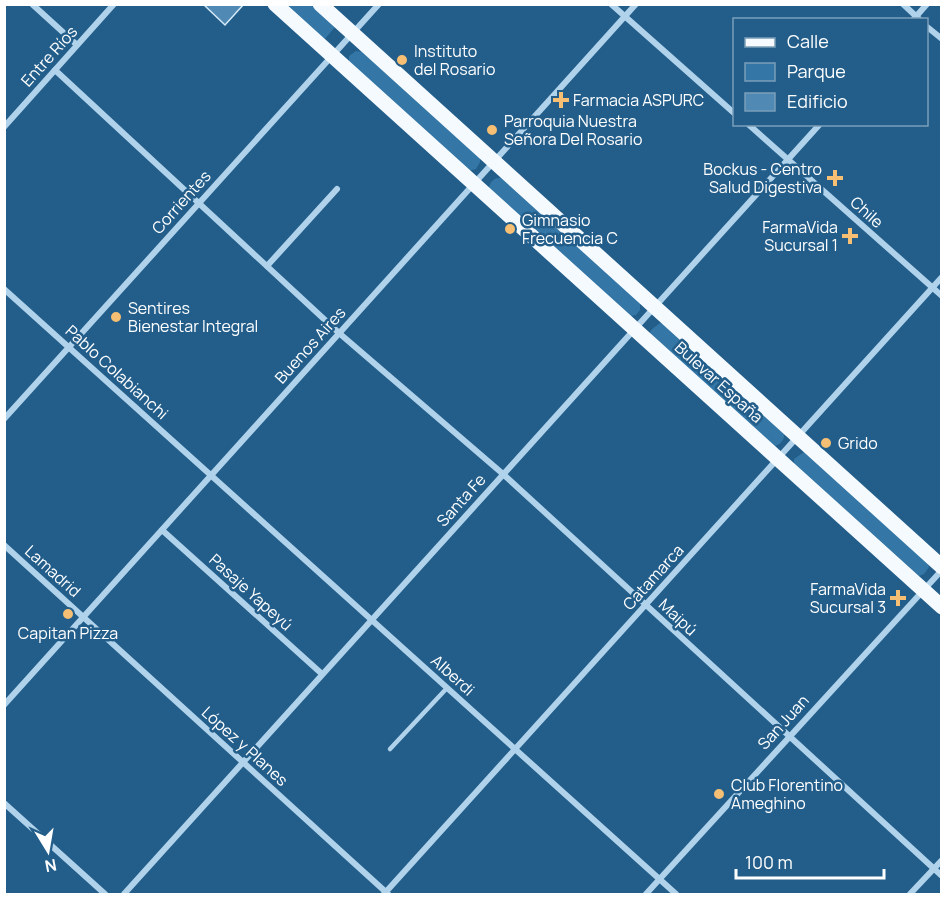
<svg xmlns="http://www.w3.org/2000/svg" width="946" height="899" font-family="Manrope,sans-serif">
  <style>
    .green { fill: #3477a6 }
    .building { fill: #508ab4; stroke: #d5eaf8; stroke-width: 1.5 }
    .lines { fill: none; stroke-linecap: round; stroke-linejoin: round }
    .lane { stroke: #b0d3eb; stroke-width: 4.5 }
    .street { stroke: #b0d3eb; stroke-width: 6 }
    .primary { stroke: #f5fafe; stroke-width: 15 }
    .poi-dot { fill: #f6bf73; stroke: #235e8b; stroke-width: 2 }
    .labels { text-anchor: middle; stroke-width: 5; stroke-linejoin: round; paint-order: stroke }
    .poi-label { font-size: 16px; fill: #fff; stroke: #235e8b; text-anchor: start }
    .street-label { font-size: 16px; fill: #fff; stroke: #235e8b }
  </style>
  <rect width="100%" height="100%" fill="#235e8b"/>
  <!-- green -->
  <g class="green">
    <path d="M284 5H311L335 27 324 40Z"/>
    <path d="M356 51 362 52 480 158V162L476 169 468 171 349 62V56Z"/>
    <path d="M502 178 640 302V310L636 315 630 316 489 189C489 182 495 177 502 178Z"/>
    <path d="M660 323 663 324 784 434C785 440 779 446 774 446L650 334 651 330Z"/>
    <path d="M804 452 928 563 929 567 924 574 919 576 794 464V459Z"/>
  </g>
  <!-- building -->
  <path class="building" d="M203 4H244L225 25Z"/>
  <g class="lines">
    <!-- lane -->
    <path class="lane" d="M390 749 447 688"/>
    <!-- street -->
    <g class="street">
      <path d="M32 4 77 45"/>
      <path d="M611 4 734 113"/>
      <path d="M903 4 920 20"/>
      <path d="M913 20 927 4"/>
      <path d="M926 26 942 39"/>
      <path d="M55 70 339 333 503 474 942 876"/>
      <path d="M748 124 942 296"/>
      <path d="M4 127 114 4"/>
      <path d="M267 266 337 189"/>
      <path d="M4 289 676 894"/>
      <path d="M4 419 379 4"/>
      <path d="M162 530 322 674"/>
      <path d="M4 545 388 894"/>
      <path d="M4 705 636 4"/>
      <path d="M4 803 105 894"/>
      <path d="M124 894 820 124"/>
      <path d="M384 894 942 277"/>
      <path d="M646 894 942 570"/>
      <path d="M910 894 942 860"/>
    </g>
    <!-- primary -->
    <g class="primary">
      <path d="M275 4 942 607"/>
      <path d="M320 4 942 567"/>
    </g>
  </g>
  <!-- markers -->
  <g class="poi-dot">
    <circle cx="402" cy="60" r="6"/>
    <path d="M558 91h6v6h6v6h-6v6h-6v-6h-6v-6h6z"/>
    <circle cx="492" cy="130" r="6"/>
    <path d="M832 169h6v6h6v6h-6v6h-6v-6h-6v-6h6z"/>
    <circle cx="510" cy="229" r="6"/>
    <path d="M847 227h6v6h6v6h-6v6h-6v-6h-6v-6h6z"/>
    <circle cx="116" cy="317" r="6"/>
    <circle cx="826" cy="443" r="6"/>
    <path d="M895 589h6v6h6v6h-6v6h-6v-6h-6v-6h6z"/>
    <circle cx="68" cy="614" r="6"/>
    <circle cx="719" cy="794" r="6"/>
  </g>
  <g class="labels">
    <!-- poi labels -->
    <g class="poi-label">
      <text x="414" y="57">Instituto<tspan x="414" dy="18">del Rosario</tspan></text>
      <text x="573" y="106">Farmacia ASPURC</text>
      <text x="504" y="127">Parroquia Nuestra<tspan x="504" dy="18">Señora Del Rosario</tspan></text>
      <text x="822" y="175" text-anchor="end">Bockus - Centro<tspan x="822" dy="18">Salud Digestiva</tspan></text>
      <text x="522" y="226">Gimnasio<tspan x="522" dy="18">Frecuencia C</tspan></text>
      <text x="838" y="233" text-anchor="end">FarmaVida<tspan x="838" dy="18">Sucursal 1</tspan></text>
      <text x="128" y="314">Sentires<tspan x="128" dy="18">Bienestar Integral</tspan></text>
      <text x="838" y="449">Grido</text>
      <text x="886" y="595" text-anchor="end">FarmaVida<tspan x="886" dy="18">Sucursal 3</tspan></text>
      <text x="68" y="639" text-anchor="middle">Capitan Pizza</text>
      <text x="731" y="791">Club Florentino<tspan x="731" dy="18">Ameghino</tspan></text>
    </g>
    <!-- street labels -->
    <g class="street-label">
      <text transform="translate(49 56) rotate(-48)" y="6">Entre Ríos</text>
      <text transform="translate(181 202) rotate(-48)" y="6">Corrientes</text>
      <text transform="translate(867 212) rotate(42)" y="6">Chile</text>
      <text transform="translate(310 345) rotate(-48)" y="6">Buenos Aires</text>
      <text transform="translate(117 372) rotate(42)" y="6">Pablo Colabianchi</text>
      <text transform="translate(719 382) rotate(42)" y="6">Bulevar España</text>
      <text transform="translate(461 500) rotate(-48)" y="6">Santa Fe</text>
      <text transform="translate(53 571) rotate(42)" y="6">Lamadrid</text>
      <text transform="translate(653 577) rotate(-48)" y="6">Catamarca</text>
      <text transform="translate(251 592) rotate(42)" y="6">Pasaje Yapeyú</text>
      <text transform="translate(678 617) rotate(43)" y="6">Maipú</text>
      <text transform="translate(453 675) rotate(42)" y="6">Alberdi</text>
      <text transform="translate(783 722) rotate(-48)" y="6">San Juan</text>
      <text transform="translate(245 746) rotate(42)" y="6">López y Planes</text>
    </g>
  </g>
  <!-- border -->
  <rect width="946" height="899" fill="none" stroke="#ffffff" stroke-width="12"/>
  <!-- legend -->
  <rect x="733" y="18" width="195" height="108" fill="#235e8b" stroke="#7b9eb9" stroke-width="1.5"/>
  <rect x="745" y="38" width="30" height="9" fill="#f5fafe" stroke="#7b9eb9" stroke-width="1.5"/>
  <text x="787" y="48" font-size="18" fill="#ffffff">Calle</text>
  <rect x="745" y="63" width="30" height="18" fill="#3477a6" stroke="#7b9eb9" stroke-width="1.5"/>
  <text x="787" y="78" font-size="18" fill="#ffffff">Parque</text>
  <rect x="745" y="93" width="30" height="18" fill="#508ab4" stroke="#7b9eb9" stroke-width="1.5"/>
  <text x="787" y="108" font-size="18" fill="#ffffff">Edificio</text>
  <!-- north arrow -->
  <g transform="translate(48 851) rotate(169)" stroke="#235e8b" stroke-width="4.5" paint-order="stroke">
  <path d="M0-4.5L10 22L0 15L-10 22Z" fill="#ffffff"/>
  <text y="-9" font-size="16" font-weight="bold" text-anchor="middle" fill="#ffffff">N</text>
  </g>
  <!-- scale -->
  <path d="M736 869v9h148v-9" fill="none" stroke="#ffffff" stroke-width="3"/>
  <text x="745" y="869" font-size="18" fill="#ffffff" stroke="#235e8b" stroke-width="4.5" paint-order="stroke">100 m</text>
</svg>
